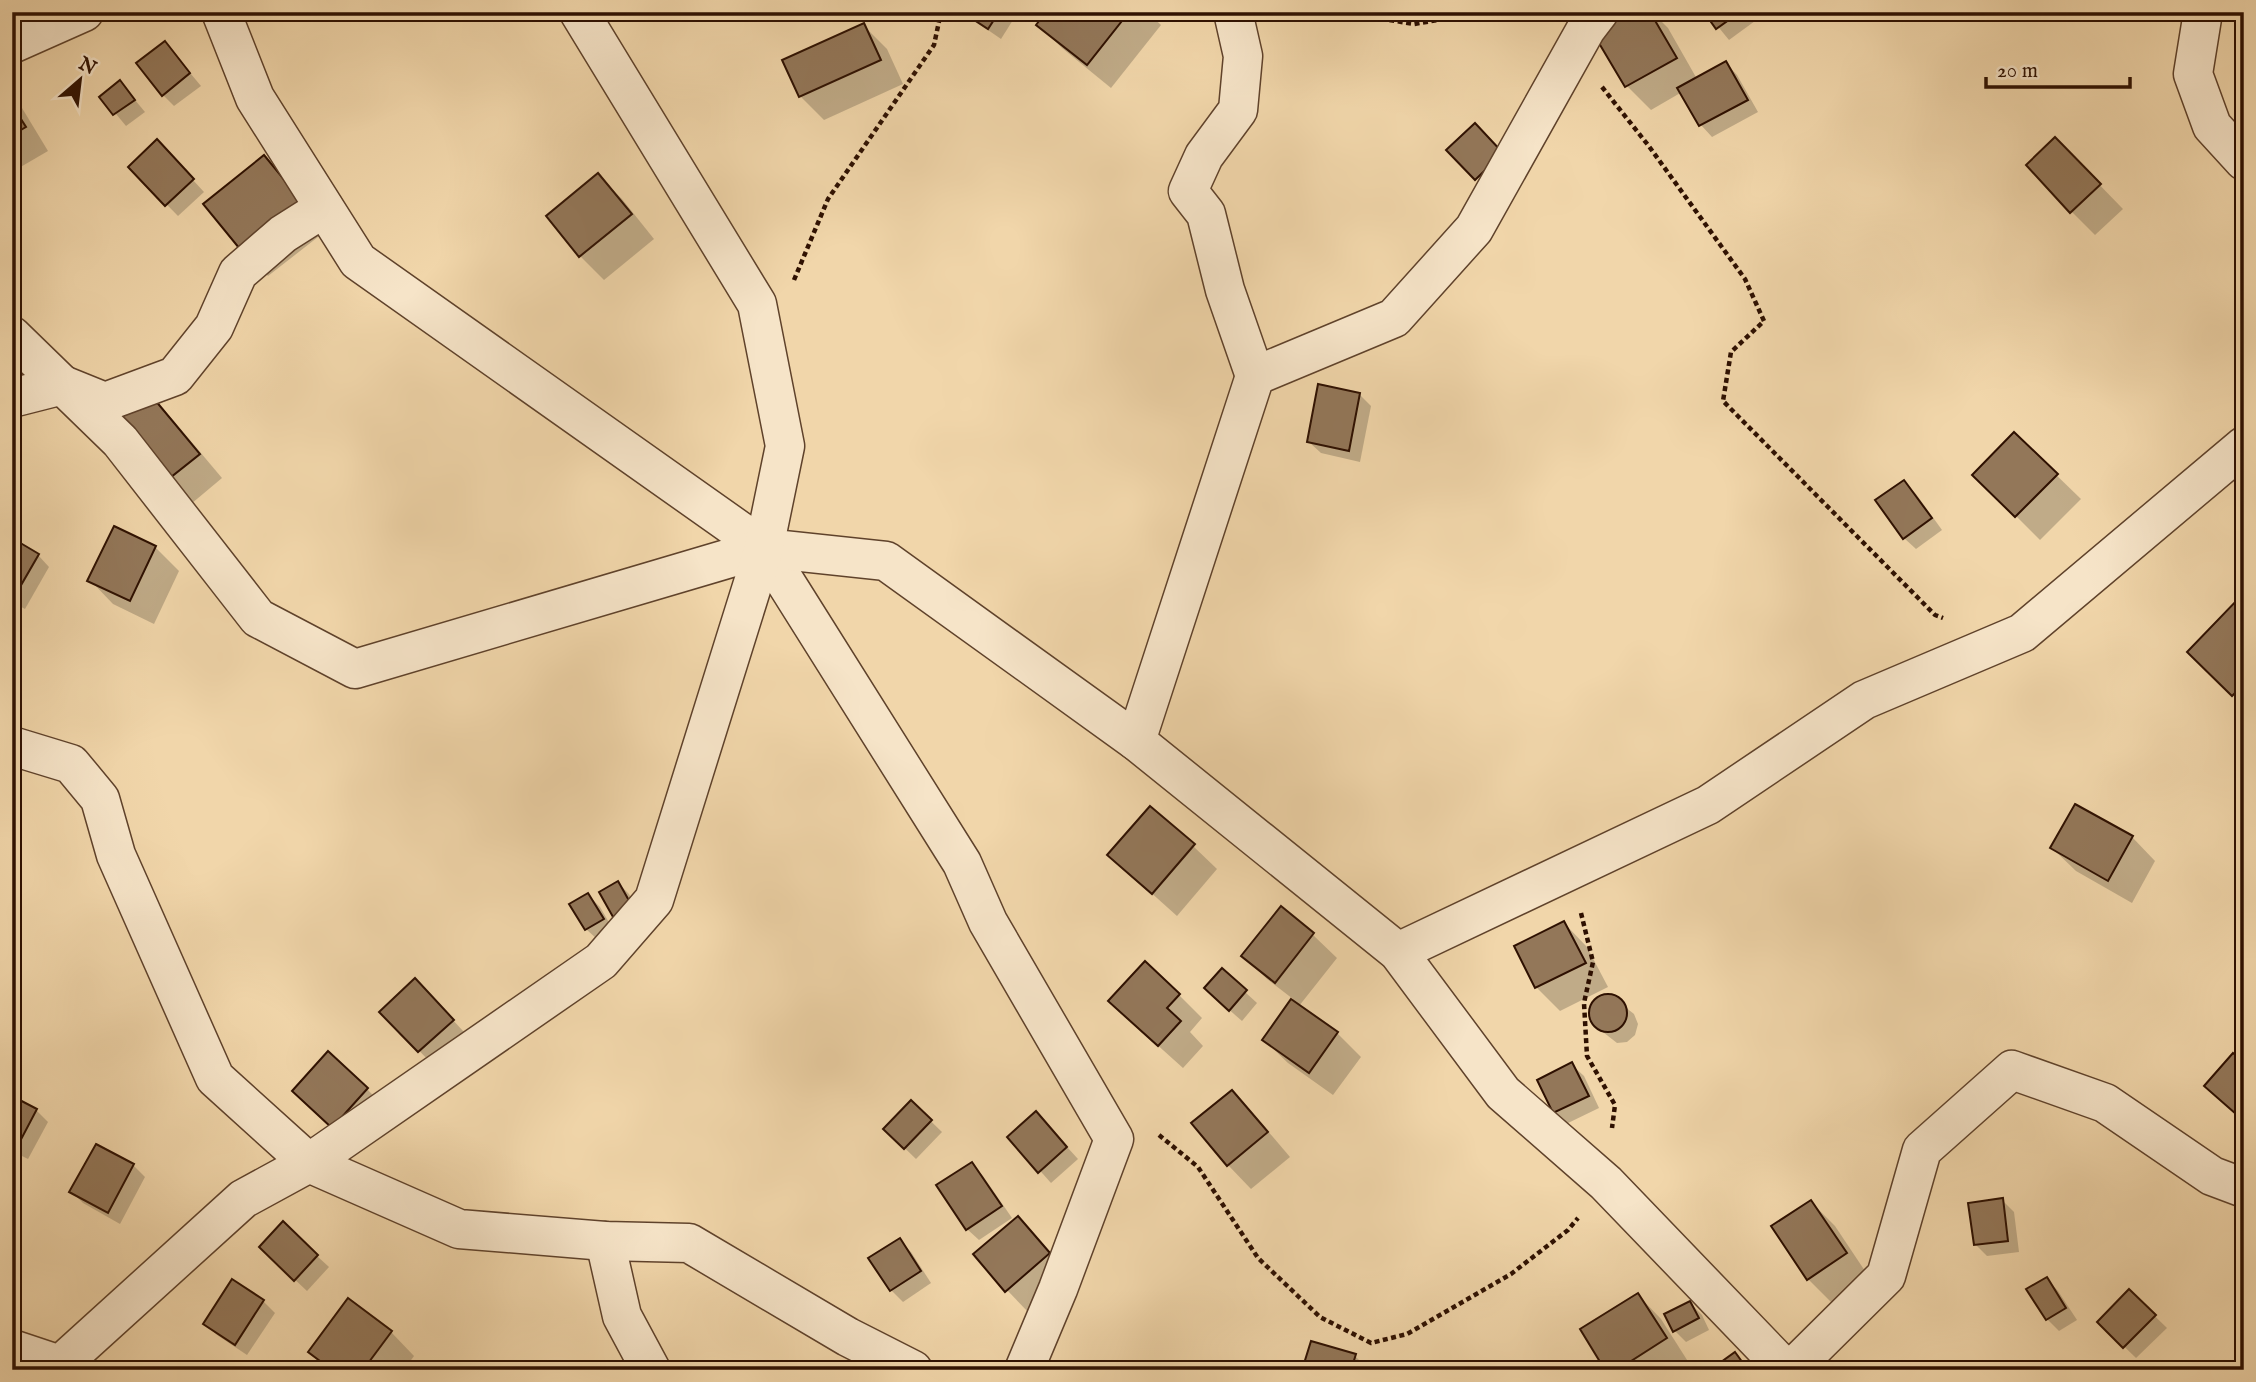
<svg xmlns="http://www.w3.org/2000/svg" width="2256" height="1382" font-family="'IM FELL English',serif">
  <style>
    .shadow { fill: #0003 }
    .building { fill: #937759; stroke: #2e1001; stroke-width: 2 }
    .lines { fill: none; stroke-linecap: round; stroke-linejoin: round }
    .minor-casing { stroke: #5f422b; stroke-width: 41 }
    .path { stroke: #2e1001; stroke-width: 4.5; stroke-dasharray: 5 3.5; stroke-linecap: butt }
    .minor { stroke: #f6e4c8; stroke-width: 38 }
  </style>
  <rect width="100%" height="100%" fill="#f1d6aa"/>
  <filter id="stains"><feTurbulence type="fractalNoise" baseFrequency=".00286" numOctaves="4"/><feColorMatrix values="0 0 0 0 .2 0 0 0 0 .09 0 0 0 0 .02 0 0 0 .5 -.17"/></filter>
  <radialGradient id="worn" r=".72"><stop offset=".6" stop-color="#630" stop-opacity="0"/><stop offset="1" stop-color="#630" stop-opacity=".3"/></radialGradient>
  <!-- shadow -->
  <g class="shadow">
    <path d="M962 12H1018L1001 39Z"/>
    <path d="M1048 12H1147L1161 25 1111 88 1062 48 1038 24Z"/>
    <path d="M1631 12H1652L1668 28 1697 79 1726 63 1737 75 1758 112 1712 137 1701 125 1682 92 1651 110 1627 86 1595 33Z"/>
    <path d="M1706 12H1749L1755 21 1729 40Z"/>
    <path d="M863 25 887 49 903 84 824 120 800 96Z"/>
    <path d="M165 43 201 86 174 106 163 95Z"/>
    <path d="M120 82 145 112 126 126 102 97Z"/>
    <path d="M12 98 22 108 48 151 12 172Z"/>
    <path d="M2055 139 2123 209 2095 235 2071 211Z"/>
    <path d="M168 153 204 192 178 216 130 167Z"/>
    <path d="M264 157 287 181 327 230 268 276 245 253Z"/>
    <path d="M598 175 622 199 654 239 604 280 580 256 548 216Z"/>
    <path d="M1360 395 1371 406 1360 462 1321 453 1309 442Z"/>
    <path d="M150 396 173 420 222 478 191 504 167 480Z"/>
    <path d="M2015 435 2081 499 2040 540 1975 475Z"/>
    <path d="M1904 482 1916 494 1942 530 1916 549 1904 538Z"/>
    <path d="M12 540 38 555 49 567 25 609 12 602Z"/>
    <path d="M155 547 179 571 154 624 113 604 90 580Z"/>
    <path d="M2244 604V705L2189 652Z"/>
    <path d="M2132 837 2155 861 2132 903 2076 871 2052 848Z"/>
    <path d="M1193 846 1217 869 1177 916 1109 855Z"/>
    <path d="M618 883 629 894 643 919 627 928Z"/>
    <path d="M588 895 600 907 614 931 598 940 586 929Z"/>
    <path d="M1281 909 1313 935 1337 958 1299 1006 1337 1033 1361 1057 1333 1095 1288 1063 1264 1040 1293 999 1267 979 1244 956Z"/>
    <path d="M1564 923 1587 947 1608 987 1560 1011 1536 987 1517 947Z"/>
    <path d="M1222 971 1257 1003 1242 1021 1218 1000Z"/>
    <path d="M1179 995 1202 1018 1190 1032 1203 1046 1183 1068 1134 1024Z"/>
    <path d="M1600 996H1611L1634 1014 1638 1024 1635 1035 1627 1042 1617 1043 1594 1025 1590 1015 1592 1004Z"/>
    <path d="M438 1004 476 1045 443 1075 381 1012Z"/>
    <path d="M1572 1065 1584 1076 1599 1108 1566 1124 1554 1112Z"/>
    <path d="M367 1089 390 1113 357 1150 318 1114Z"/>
    <path d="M1232 1092 1255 1116 1290 1157 1251 1189 1228 1165Z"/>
    <path d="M12 1098 36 1110 48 1122 28 1159 12 1151Z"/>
    <path d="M911 1102 942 1132 916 1159 885 1129Z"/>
    <path d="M1047 1125 1078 1159 1051 1183 1010 1137Z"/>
    <path d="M972 1164 983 1176 1012 1218 979 1240 967 1229Z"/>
    <path d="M133 1165 145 1177 120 1224 83 1203 71 1191Z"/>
    <path d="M2002 1200 2014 1212 2019 1252 1987 1256 1975 1244Z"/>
    <path d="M1811 1202 1835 1226 1869 1277 1832 1303 1808 1279Z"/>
    <path d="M1018 1219 1072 1278 1030 1314 1007 1290Z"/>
    <path d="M899 1240 911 1252 931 1283 903 1302 891 1290 871 1259Z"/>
    <path d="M317 1256 329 1267 307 1291 273 1259Z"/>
    <path d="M2047 1279 2058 1291 2077 1320 2059 1331 2047 1319Z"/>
    <path d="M2130 1292 2167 1328 2136 1358 2099 1322Z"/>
    <path d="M1638 1295 1661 1319 1689 1363 1678 1370H1607Z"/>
    <path d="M263 1301 275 1313 247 1355 217 1335 205 1324Z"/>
    <path d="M1690 1303 1702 1315 1709 1330 1686 1342 1675 1331Z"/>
    <path d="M391 1332 414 1356 404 1370H328L310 1352Z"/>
    <path d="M1355 1356 1369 1370H1304Z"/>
  </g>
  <!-- building -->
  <g class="building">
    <path d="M962 12H999L988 29Z"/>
    <path d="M1046 12H1129L1087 65 1036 25Z"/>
    <path d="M1627 12H1650L1677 58 1625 87 1593 33Z"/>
    <path d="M1704 12H1740L1716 29Z"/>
    <path d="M864 23 881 60 799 97 782 60Z"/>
    <path d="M165 41 190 73 162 96 136 63Z"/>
    <path d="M1726 61 1748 100 1699 126 1677 88Z"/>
    <path d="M120 80 135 100 113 115 99 97Z"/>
    <path d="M12 105 26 127 12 135Z"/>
    <path d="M1475 123 1503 153 1475 180 1446 150Z"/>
    <path d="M2055 137 2101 184 2070 213 2026 165Z"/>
    <path d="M157 139 194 179 165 206 128 167Z"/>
    <path d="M264 155 305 205 244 254 203 204Z"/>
    <path d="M598 173 632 214 579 257 546 216Z"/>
    <path d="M1318 384 1360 393 1349 451 1307 442Z"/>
    <path d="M150 394 200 454 166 481 116 421Z"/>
    <path d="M2014 432 2058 474 2015 517 1972 475Z"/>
    <path d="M1904 480 1932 518 1903 539 1875 500Z"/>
    <path d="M114 526 156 546 130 601 87 581Z"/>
    <path d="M12 538 39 554 13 599 12 598Z"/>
    <path d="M2239 598 2244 602V684L2232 696 2187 652Z"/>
    <path d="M2075 804 2133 836 2108 881 2050 848Z"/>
    <path d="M1150 806 1195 844 1152 894 1107 855Z"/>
    <path d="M618 881 632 906 613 917 599 892Z"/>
    <path d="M588 893 604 919 585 930 569 904Z"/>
    <path d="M1281 906 1314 933 1275 983 1241 956Z"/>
    <path d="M1564 921 1586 963 1535 988 1514 946Z"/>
    <path d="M1145 961 1180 994 1167 1008 1181 1021 1158 1046 1108 1001Z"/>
    <path d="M1222 968 1247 990 1229 1011 1204 988Z"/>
    <path d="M415 978 454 1020 418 1052 379 1012Z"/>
    <circle cx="1608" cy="1013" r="19"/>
    <path d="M1291 999 1338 1032 1309 1073 1262 1040Z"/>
    <path d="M328 1051 368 1088 332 1128 292 1091Z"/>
    <path d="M2233 1053 2244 1062V1121L2204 1086Z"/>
    <path d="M1572 1062 1589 1096 1553 1113 1537 1080Z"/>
    <path d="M1232 1090 1268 1132 1227 1166 1191 1123Z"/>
    <path d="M12 1096 37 1109 16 1149 12 1147Z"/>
    <path d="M911 1100 932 1120 904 1149 883 1129Z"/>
    <path d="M1036 1111 1067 1147 1038 1173 1007 1137Z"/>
    <path d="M96 1144 134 1164 108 1213 69 1192Z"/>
    <path d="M972 1162 1002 1206 966 1230 936 1185Z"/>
    <path d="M2003 1198 2008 1241 1974 1245 1968 1203Z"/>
    <path d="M1811 1200 1847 1253 1807 1280 1771 1226Z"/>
    <path d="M1018 1216 1050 1253 1005 1292 973 1254Z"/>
    <path d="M283 1221 318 1255 294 1281 259 1247Z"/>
    <path d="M900 1238 921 1271 890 1291 868 1258Z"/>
    <path d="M2047 1277 2066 1308 2046 1320 2026 1289Z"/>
    <path d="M232 1279 264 1300 235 1345 203 1324Z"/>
    <path d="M2129 1289 2156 1315 2123 1348 2097 1322Z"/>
    <path d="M1638 1293 1667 1338 1617 1370H1605L1580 1329Z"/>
    <path d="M348 1298 392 1331 363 1370H332L308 1352Z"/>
    <path d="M1690 1301 1699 1318 1673 1332 1664 1314Z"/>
    <path d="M1311 1341 1356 1354 1351 1370H1302Z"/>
    <path d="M1735 1352 1748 1370H1710Z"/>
  </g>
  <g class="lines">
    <!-- minor casing -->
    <g class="minor-casing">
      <g id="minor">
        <path d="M221 12 255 98 358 261 764 548 962 863 988 922 1114 1139 1058 1289 1024 1370"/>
        <path d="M1233 12 1243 56 1238 110 1204 156 1188 191 1206 214 1225 290 1255 376"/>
        <path d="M2203 12 2193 74 2212 126 2244 161"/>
        <path d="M12 44 84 12"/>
        <path d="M12 336 120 441 258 618 355 669 764 548 886 561 1136 741 1398 952 1503 1093 1606 1183 1786 1370"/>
        <path d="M12 398 63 385 105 402 175 376 214 327 238 273 283 234 324 208"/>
        <path d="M1136 741 1255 376 1394 318 1474 229 1586 29 1599 12"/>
        <path d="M12 746 71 764 100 799 116 855 215 1078 309 1163 459 1229 605 1241 689 1243 848 1337 913 1370"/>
        <path d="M1398 952 1708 805 1864 700 2022 633 2244 446"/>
        <path d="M605 1241 622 1316 651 1370"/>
        <path d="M12 1349 60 1365 243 1199 309 1163 601 961 654 900 764 548 785 446 757 304 579 12"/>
        <path d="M1791 1370 1886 1276 1922 1150 2012 1070 2105 1103 2212 1176 2244 1188"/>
      </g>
    </g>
    <!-- path -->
    <g class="path">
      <path d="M1339 12 1414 24 1468 15H1542"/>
      <path d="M1602 87 1648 145 1745 279 1764 321 1731 352 1723 401 1935 615 1943 618"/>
      <path d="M794 280 828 199 934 45 941 12"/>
      <path d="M1581 913 1593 962 1584 1003 1587 1056 1615 1105 1612 1128"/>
      <path d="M1159 1135 1198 1167 1258 1258 1320 1317 1371 1343 1407 1334 1511 1274 1568 1230 1578 1218"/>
    </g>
    <!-- minor -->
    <use href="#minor" class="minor"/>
  </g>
  <!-- margin -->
  <rect width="2256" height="1382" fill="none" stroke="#f1d6aa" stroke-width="42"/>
  <rect x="14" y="14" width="2228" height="1354" fill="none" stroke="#2e1001" stroke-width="3.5"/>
  <rect x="21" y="21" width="2214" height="1340" fill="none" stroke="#2e1001" stroke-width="2"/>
  <!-- north arrow -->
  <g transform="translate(80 80) rotate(28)" stroke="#f6e4c8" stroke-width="5" paint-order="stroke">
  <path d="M0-5L12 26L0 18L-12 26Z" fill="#2e1001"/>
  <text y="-10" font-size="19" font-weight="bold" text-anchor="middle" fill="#2e1001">N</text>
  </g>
  <!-- scale -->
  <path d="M1986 77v10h144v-10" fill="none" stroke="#2e1001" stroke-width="3.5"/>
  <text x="1997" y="77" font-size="21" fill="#2e1001" stroke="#f6e4c8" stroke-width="5" paint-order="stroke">20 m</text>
  <rect width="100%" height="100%" filter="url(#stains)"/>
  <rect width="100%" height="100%" fill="url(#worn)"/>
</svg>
